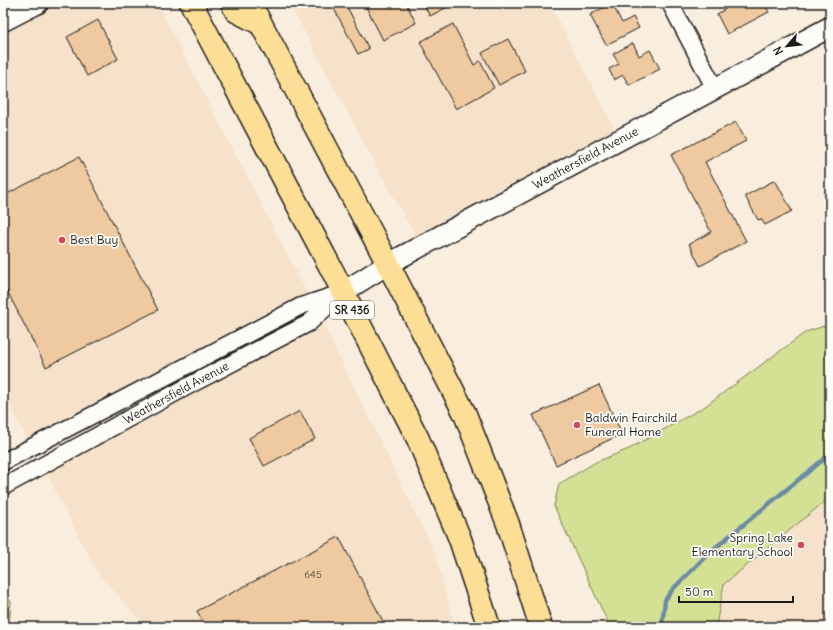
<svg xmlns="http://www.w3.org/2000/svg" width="833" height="630" font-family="Delius,sans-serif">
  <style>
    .built { fill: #f6e2ca }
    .green { fill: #d4e194; stroke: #787e58 }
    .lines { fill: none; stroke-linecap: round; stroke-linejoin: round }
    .stream { stroke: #6a8ba3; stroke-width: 4.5 }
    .building { fill: #efc99f; stroke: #1c1c1c }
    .minor-casing { stroke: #1c1c1c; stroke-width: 19 }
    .tertiary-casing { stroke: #1c1c1c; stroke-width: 23 }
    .primary-casing { stroke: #1c1c1c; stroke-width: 25 }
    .minor { stroke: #fdfcf7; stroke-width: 16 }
    .tertiary { stroke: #fdfcf7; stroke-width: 20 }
    .primary { stroke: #fdde96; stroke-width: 22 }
    .poi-dot { fill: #d1495b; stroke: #fdfcf7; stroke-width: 1.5 }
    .labels { text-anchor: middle; stroke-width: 3.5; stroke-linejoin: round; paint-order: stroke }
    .number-label { font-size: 10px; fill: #51473d }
    .shield { fill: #fdfcf7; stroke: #605f5e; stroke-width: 1 }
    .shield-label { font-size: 11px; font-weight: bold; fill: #1c1c1c }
    .street-label { font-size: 12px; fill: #1c1c1c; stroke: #fdfcf7 }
    .poi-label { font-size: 12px; fill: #1c1c1c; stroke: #fdfcf7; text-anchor: start }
  </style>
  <rect width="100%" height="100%" fill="#f9eddd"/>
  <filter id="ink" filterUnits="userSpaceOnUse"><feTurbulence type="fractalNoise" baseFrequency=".025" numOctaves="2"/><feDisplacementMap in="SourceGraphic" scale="8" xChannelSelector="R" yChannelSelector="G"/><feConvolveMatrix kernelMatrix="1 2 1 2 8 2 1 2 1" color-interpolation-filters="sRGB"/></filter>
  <g filter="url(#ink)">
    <!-- built -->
    <g class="built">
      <path d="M54 3H157L308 295 298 299 28 440 3 392V30Z"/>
      <path d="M289 3H549L617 133 418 239 396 202Z"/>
      <path d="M322 322 436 555 455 627H146L97 572 46 473Z"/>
      <path d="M830 497V627H717L716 625 724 584Z"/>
    </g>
    <!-- green -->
    <g class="green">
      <path d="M830 324V497L724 584 716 625 717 627H610L554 506 559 484 596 462 629 449 704 407 806 332Z"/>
      <path d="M3 591 11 602 9 627H3Z"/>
    </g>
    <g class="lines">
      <!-- stream -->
      <path class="stream" d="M662 627 665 600 673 589 710 552 830 454"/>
    </g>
    <!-- building -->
    <g class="building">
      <path d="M331 3H345L369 49 358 54Z"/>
      <path d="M364 3H406L416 23 383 40Z"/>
      <path d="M423 3H455L430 16Z"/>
      <path d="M612 3 622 23 633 17 639 28 606 45 590 15Z"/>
      <path d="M725 3H764L769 12 727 34 717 14 727 8Z"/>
      <path d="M98 20 118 59 87 76 67 37Z"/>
      <path d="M453 24 474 65 480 61 494 88 456 109 420 42Z"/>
      <path d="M508 39 525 71 499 85 482 53Z"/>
      <path d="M633 43 639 56 650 50 660 69 629 85 623 75 614 80 609 69 619 64 613 54Z"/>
      <path d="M736 122 746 141 705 162 746 241 700 266 689 244 711 232 671 155Z"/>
      <path d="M79 157 158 310 46 367 3 283V196Z"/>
      <path d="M775 180 792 211 765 225 761 219 758 220 745 196Z"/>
      <path d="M599 385 622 434 556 465 533 415Z"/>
      <path d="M300 411 315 439 264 466 249 438Z"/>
      <path d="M339 537 386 627H227L226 625 223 627H206L197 611Z"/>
    </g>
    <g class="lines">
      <!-- minor casing -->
      <g class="minor-casing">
        <g id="minor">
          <path d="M670 3 715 89"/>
          <path d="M3 462 301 306 338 294"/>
          <path id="s1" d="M3 487 192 384 309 323 343 292"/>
        </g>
      </g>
      <!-- tertiary casing -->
      <g class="tertiary-casing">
        <g id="tertiary">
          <path d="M3 21 38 3"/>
          <path id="s2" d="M343 292 388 264 830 27"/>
        </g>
      </g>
      <!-- primary casing -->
      <g class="primary-casing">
        <g id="primary">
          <path d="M191 3 333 272 418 439 460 539 489 627"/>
          <path d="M232 3 236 11 261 24"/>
          <path d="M250 3 388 264 465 414 508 524 541 627"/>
        </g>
      </g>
      <!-- minor -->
      <use href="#minor" class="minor"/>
      <!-- tertiary -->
      <use href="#tertiary" class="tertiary"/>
      <!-- primary -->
      <use href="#primary" class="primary"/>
    </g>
  </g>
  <!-- markers -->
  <g class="poi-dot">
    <circle cx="62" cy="240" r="4"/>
    <circle cx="577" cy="425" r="4"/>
    <circle cx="801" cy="545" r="4"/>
  </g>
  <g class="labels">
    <!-- number labels -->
    <g class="number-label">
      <text x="313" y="578">645</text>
    </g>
    <!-- shield labels -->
    <rect class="shield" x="330" y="301" width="44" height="18" rx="3"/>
    <g class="shield-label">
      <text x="352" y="314">SR 436</text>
    </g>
    <!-- street labels -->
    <g class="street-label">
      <text dy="4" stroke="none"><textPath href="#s2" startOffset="277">Weathersfield Avenue</textPath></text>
      <text dy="4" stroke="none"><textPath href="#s1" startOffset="197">Weathersfield Avenue</textPath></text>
    </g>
    <!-- poi labels -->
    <g class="poi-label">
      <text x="70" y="244">Best Buy</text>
      <text x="585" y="422">Baldwin Fairchild<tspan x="585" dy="14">Funeral Home</tspan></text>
      <text x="793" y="542" text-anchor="end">Spring Lake<tspan x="793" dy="14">Elementary School</tspan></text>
    </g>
  </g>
  <!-- margin -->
  <rect width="833" height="630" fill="none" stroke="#fdfcf7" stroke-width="16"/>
  <rect x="8" y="8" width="817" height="614" fill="none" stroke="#1c1c1c" stroke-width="1.5" filter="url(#ink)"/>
  <!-- north arrow -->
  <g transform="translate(787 46) rotate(242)" stroke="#fdfcf7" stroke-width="3" paint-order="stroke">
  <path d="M0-3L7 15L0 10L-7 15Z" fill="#1c1c1c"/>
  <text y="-6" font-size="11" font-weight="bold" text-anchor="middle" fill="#1c1c1c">N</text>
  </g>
  <!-- scale -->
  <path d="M679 596v6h114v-6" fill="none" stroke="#1c1c1c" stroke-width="2"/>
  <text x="685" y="596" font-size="12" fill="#1c1c1c" stroke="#fdfcf7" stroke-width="3" paint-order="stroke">50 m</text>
</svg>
